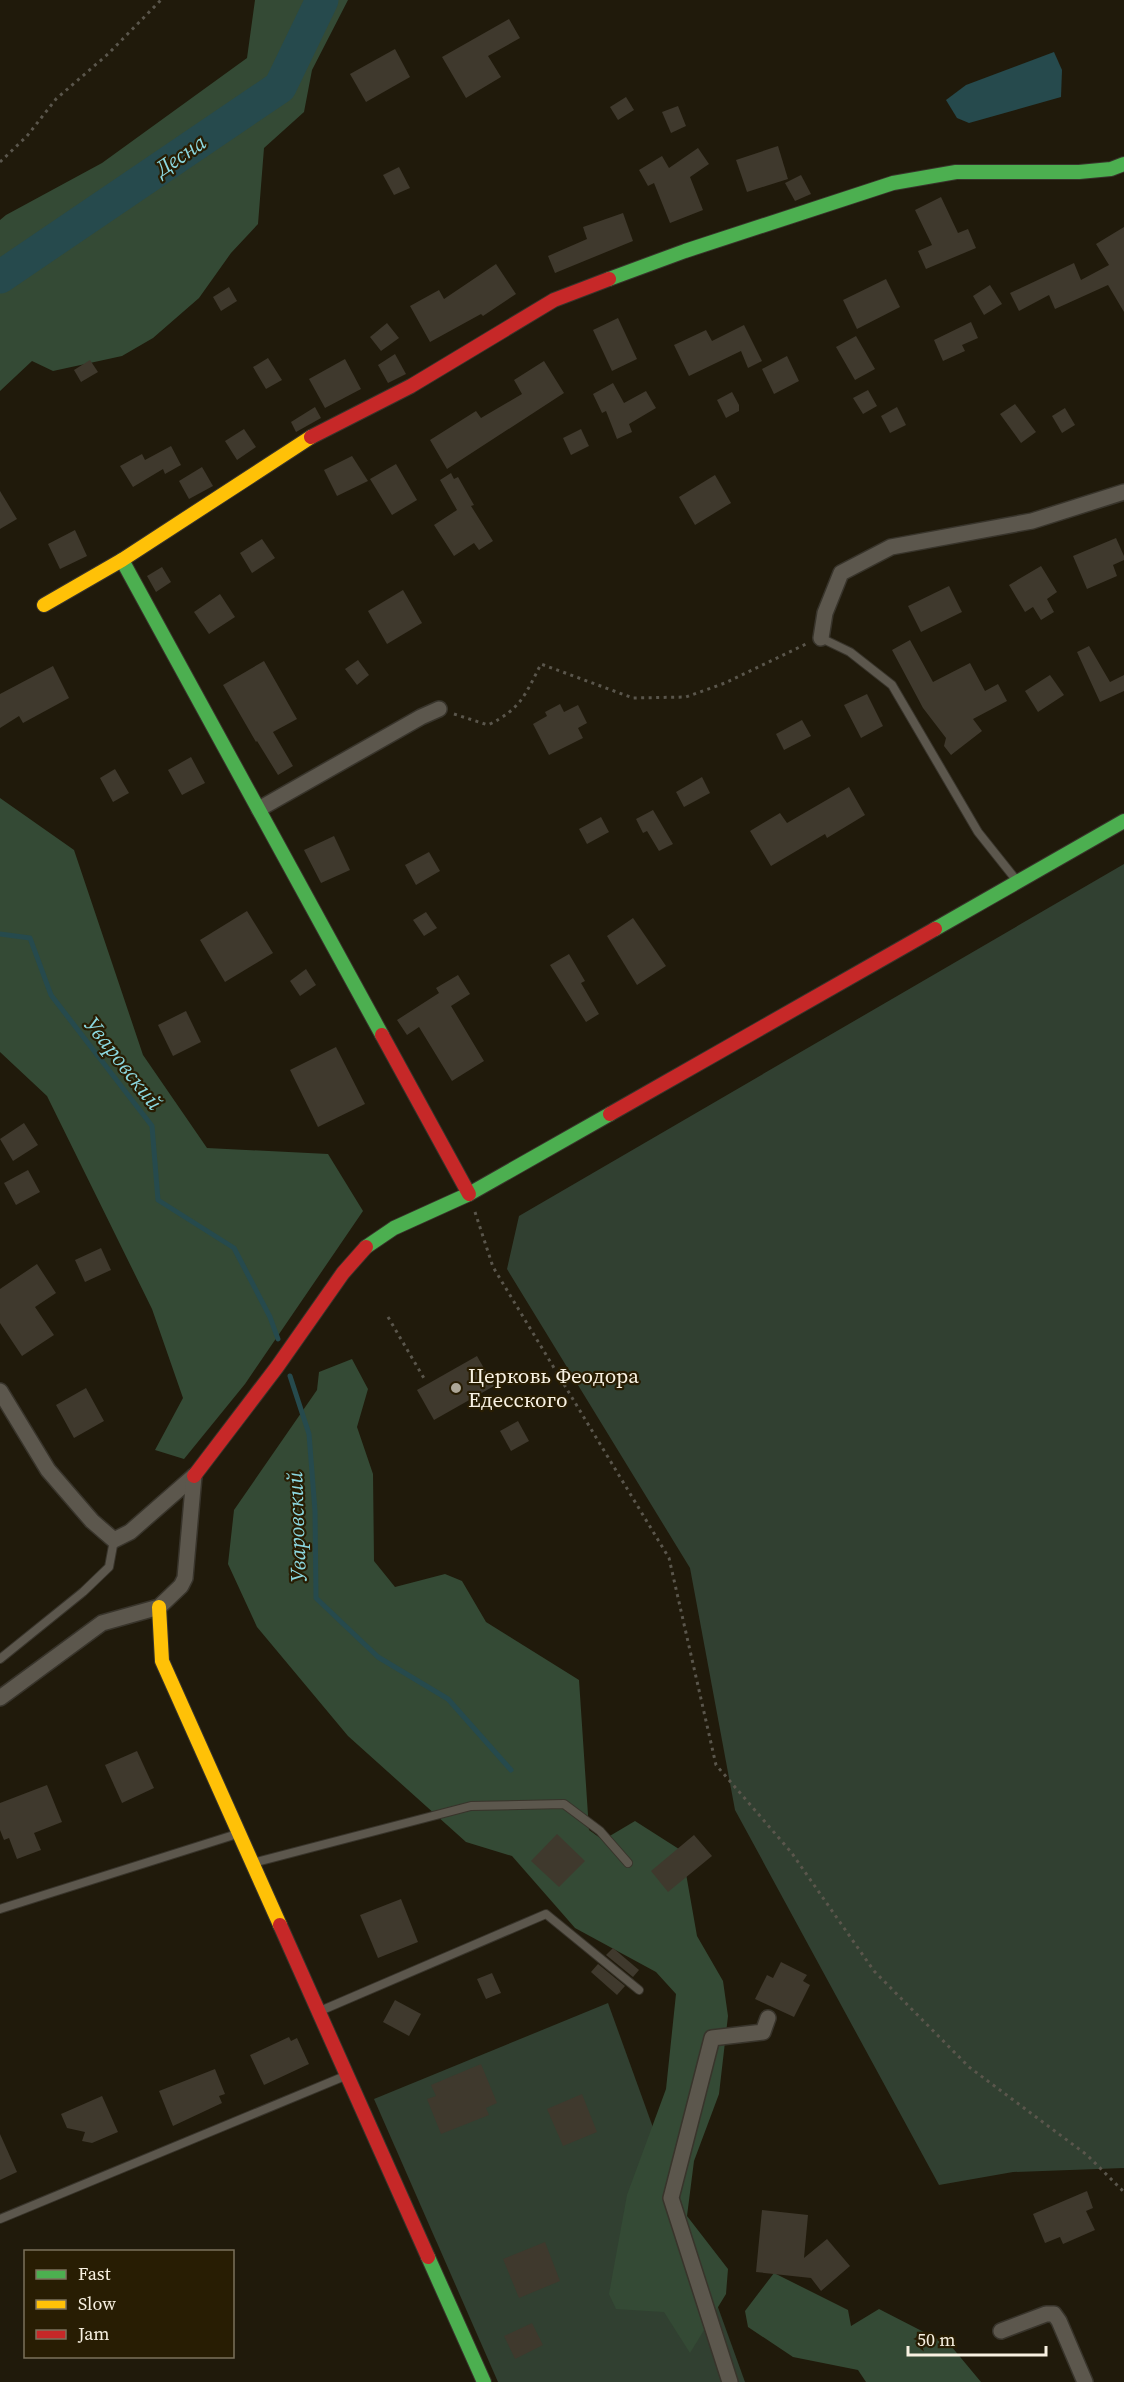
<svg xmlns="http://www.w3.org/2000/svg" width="1124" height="2382" font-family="'Source Serif 4',serif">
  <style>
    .green { fill: #314031 }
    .forest { fill: #344a35 }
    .water { fill: #264a4d }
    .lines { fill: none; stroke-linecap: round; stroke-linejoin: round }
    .stream { stroke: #264a4d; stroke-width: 5 }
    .river { stroke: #264a4d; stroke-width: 33 }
    .building { fill: #3f392d }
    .lane-casing { stroke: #38342b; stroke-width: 10 }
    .street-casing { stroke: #38342b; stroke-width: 18 }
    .fast-casing { stroke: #38342b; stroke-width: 16 }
    .slow-casing { stroke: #38342b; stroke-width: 16 }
    .jam-casing { stroke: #38342b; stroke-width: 16 }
    .path { stroke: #5a564c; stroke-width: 3; stroke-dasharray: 3 4.5; stroke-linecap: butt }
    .lane { stroke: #5c574d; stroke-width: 8 }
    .street { stroke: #5c574d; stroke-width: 15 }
    .fast { stroke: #4caf50; stroke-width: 14 }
    .slow { stroke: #ffc107; stroke-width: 14 }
    .jam { stroke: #c62828; stroke-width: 14 }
    .poi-dot { fill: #aca697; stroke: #281d03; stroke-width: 2 }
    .labels { text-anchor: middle; stroke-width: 4.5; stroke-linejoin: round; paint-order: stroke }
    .poi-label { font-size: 21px; fill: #f8f1e2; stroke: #281d03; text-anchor: start }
    .water-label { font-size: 22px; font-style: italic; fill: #8cd8e0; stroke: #281d03 }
  </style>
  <rect width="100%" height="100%" fill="#201a0b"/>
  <!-- green -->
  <g class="green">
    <path d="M1124 864V2168L1013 2172 939 2185 735 1810 690 1568 507 1269 519 1216Z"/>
    <path d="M608 2003 745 2382H498L374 2099Z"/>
  </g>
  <!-- forest -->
  <g class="forest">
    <path d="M255 0H348L312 70 304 112 264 148 258 224 231 253 199 298 153 338 122 356 53 371 32 361 0 391V220L6 215 102 163 247 58Z"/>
    <path d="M0 798 74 850 143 1055 207 1148 328 1154 363 1211 245 1384 184 1459 155 1450 183 1398 152 1309 47 1096 0 1052Z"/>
    <path d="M352 1359 368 1389 357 1427 373 1474 374 1561 395 1587 445 1574 462 1581 486 1622 579 1680 589 1830 603 1840 635 1821 682 1851 697 1936 723 1981 728 2016 719 2094 694 2161 687 2216 728 2269 726 2294 690 2353 664 2312 616 2309 609 2294 627 2195 666 2089 676 1994 656 1972 575 1928 512 1856 466 1842 348 1736 257 1627 228 1564 234 1510 317 1390 319 1372Z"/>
    <path d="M774 2273 848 2310 851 2326 879 2309 951 2346 981 2382H866L858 2370 793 2357 748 2327 745 2311Z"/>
  </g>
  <!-- water -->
  <path class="water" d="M1054 52 1062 70 1061 97 969 123 957 118 946 100 966 85Z"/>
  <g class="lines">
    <!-- stream -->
    <g class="stream">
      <path d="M0 934 30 938 51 995 152 1126 158 1200 234 1248 270 1317 278 1339"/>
      <path d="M290 1376 309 1434 315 1511 316 1598 378 1657 448 1699 511 1770"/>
    </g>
    <!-- river -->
    <path class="river" d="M0 277 280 87 322 0"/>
  </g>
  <!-- building -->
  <g class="building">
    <path d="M509 19 520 38 488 56 501 77 466 98 442 57Z"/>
    <path d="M395 49 410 77 366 102 350 74Z"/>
    <path d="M626 97 634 110 618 120 610 107Z"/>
    <path d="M678 106 686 126 671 133 662 112Z"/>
    <path d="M778 146 788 179 747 192 736 160Z"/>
    <path d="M698 148 709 164 690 177 703 210 670 223 654 183 648 186 639 170 662 156 669 168Z"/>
    <path d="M399 167 410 188 394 195 383 175Z"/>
    <path d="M801 175 811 194 795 201 785 183Z"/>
    <path d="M941 197 958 233 968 229 976 248 926 269 918 251 932 245 915 210Z"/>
    <path d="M623 213 633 241 555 273 548 256 587 239 583 227Z"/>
    <path d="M1124 227V312L1108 285 1055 309 1049 295 1019 311 1010 293 1074 263 1081 280 1109 265 1096 244Z"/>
    <path d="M496 264 516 294 483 316 481 314 430 342 410 306 439 290 444 299Z"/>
    <path d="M886 279 900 307 857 329 843 300Z"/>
    <path d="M990 285 1002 304 984 315 973 296Z"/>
    <path d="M229 287 237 301 221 311 213 297Z"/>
    <path d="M618 318 637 359 612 371 593 330Z"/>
    <path d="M971 322 978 338 962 345 965 351 943 361 934 340Z"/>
    <path d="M387 323 399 338 381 351 370 337Z"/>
    <path d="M744 325 762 361 748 368 741 351 689 376 674 345 706 330 712 341Z"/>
    <path d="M856 336 875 369 855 380 836 347Z"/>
    <path d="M395 354 406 374 388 383 378 365Z"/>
    <path d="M787 356 799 381 774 394 762 369Z"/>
    <path d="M268 358 282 380 266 389 253 367Z"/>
    <path d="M345 359 361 389 325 408 309 379Z"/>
    <path d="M90 360 98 372 81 382 74 370Z"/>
    <path d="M544 361 564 393 447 469 430 440 476 411 481 418 522 394 514 380Z"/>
    <path d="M613 383 624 403 646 391 656 408 629 424 632 432 617 439 606 411 602 413 593 394Z"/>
    <path d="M868 390 877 406 863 414 853 398Z"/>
    <path d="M732 392 739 405V411L726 418 717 400Z"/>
    <path d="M1015 404 1036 432 1021 443 1000 414Z"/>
    <path d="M315 407 321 418 296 432 291 422Z"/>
    <path d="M897 407 906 425 890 433 881 416Z"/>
    <path d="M1065 408 1075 425 1062 433 1052 416Z"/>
    <path d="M244 429 256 447 237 460 225 441Z"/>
    <path d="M581 429 589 446 571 455 563 438Z"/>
    <path d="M171 446 181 465 165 474 163 469 133 487 120 466 142 454 145 460Z"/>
    <path d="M352 456 368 481 337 496 324 470Z"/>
    <path d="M396 464 417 500 392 515 370 479Z"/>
    <path d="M202 467 213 486 189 499 179 481Z"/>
    <path d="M451 473 454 479 458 477 474 505 471 506 493 541 479 550 474 543 454 556 434 525 457 510 440 480Z"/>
    <path d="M715 475 731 503 695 525 679 497Z"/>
    <path d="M0 491 17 519 0 529Z"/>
    <path d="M75 530 87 556 60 569 48 544Z"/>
    <path d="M1116 538 1124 556V560L1113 565 1117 576 1087 589 1073 556Z"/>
    <path d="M262 539 275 558 252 573 240 553Z"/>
    <path d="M1041 566 1057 592 1047 599 1054 612 1041 620 1033 607 1025 612 1009 585Z"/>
    <path d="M162 567 171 582 156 592 147 576Z"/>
    <path d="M949 586 962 612 921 632 908 606Z"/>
    <path d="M403 590 422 623 387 644 368 611Z"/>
    <path d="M220 594 235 617 209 634 194 612Z"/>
    <path d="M910 640 933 682 970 663 985 691 998 684 1007 701 973 719 982 731 951 755 944 746 946 738 923 708 892 650Z"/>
    <path d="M1089 646 1110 682 1124 675V691L1100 702 1077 652Z"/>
    <path d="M358 660 369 675 357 685 345 669Z"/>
    <path d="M264 661 297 719 273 732 293 766 278 775 257 741 256 742 223 685Z"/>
    <path d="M53 666 69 698 23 723 19 716 0 728V694Z"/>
    <path d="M1050 675 1064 695 1038 712 1025 691Z"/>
    <path d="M867 694 883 726 861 738 844 705Z"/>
    <path d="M560 704 564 712 578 705 587 723 578 728 583 738 549 755 533 724 547 716 545 712Z"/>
    <path d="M802 720 811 736 784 750 776 734Z"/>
    <path d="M191 757 205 783 182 795 168 770Z"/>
    <path d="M115 769 129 793 113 802 100 778Z"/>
    <path d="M702 777 710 793 684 807 676 792Z"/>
    <path d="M849 787 865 815 827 838 825 834 771 866 750 831 780 813 787 823Z"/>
    <path d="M653 810 673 844 659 851 647 831 643 833 636 819Z"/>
    <path d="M601 817 609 832 587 844 579 829Z"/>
    <path d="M334 836 350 870 321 883 304 850Z"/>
    <path d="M429 852 440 871 416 885 405 865Z"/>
    <path d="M247 911 273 953 225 982 200 940Z"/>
    <path d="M426 912 437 928 424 936 413 920Z"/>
    <path d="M633 918 666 966 637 985 607 936Z"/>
    <path d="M569 954 585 981 581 983 599 1014 586 1022 550 965Z"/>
    <path d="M306 969 316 985 300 996 290 981Z"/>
    <path d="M458 975 470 994 451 1006 484 1061 452 1081 419 1027 407 1035 397 1020 439 993 436 988Z"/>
    <path d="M186 1011 201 1042 173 1056 158 1025Z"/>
    <path d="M336 1047 365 1104 318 1127 290 1070Z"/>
    <path d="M24 1123 38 1145 13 1161 0 1139Z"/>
    <path d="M28 1170 40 1192 16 1205 4 1183Z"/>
    <path d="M101 1248 111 1270 85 1282 75 1260Z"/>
    <path d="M37 1264 56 1293 35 1307 54 1335 22 1356 0 1323V1289Z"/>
    <path d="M477 1356 494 1386 434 1420 417 1390Z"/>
    <path d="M86 1388 104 1421 74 1438 56 1405Z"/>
    <path d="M518 1421 529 1441 511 1451 500 1431Z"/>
    <path d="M137 1751 154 1788 122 1803 105 1765Z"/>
    <path d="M47 1785 62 1822 34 1833 41 1850 17 1859 9 1838 4 1840 0 1830V1803Z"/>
    <path d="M557 1834 585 1861 559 1887 531 1861Z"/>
    <path d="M694 1835 712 1856 668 1892 651 1871Z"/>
    <path d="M401 1899 418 1942 378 1958 360 1915Z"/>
    <path d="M613 1948 639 1970 633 1977 606 1955Z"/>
    <path d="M781 1962 807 1975 803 1981 810 1985 794 2017 755 1999 767 1975 773 1978Z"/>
    <path d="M598 1964 625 1986 617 1995 591 1972Z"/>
    <path d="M492 1973 501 1993 486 1999 477 1979Z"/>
    <path d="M395 2000 421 2014 409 2036 383 2022Z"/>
    <path d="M289 2037 291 2041 297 2038 309 2064 264 2085 250 2055Z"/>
    <path d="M481 2064 497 2103 486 2108 489 2115 441 2134 427 2099 436 2096 431 2085Z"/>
    <path d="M215 2069 225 2094 219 2096 222 2103 173 2126 159 2091Z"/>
    <path d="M582 2094 597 2132 563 2146 547 2109Z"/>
    <path d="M102 2096 118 2132 92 2143 82 2141 85 2132 67 2128 61 2114Z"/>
    <path d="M0 2134 17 2172 0 2180Z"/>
    <path d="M1087 2191 1093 2208 1086 2211 1095 2230 1063 2244 1060 2237 1045 2243 1033 2214Z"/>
    <path d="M762 2210 808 2215 804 2258 827 2239 850 2266 821 2291 811 2278 756 2272Z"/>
    <path d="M545 2242 560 2281 519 2298 503 2259Z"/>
    <path d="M532 2323 543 2345 515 2359 504 2336Z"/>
  </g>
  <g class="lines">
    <!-- lane casing -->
    <g class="lane-casing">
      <g id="lane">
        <path d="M821 638 850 652 892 685 978 832 1017 881"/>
        <path d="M0 1659 83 1592 109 1567 114 1540"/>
        <path d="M253 1863 471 1806 564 1804 600 1831 628 1863"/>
        <path d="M0 1909 237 1834"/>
        <path d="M320 2011 546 1914 639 1990"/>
        <path d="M0 2219 345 2076"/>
      </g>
    </g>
    <!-- street casing -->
    <g class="street-casing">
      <g id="street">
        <path d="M821 638 825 613 841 573 891 547 1032 521 1124 492"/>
        <path d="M259 809 421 717 439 709"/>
        <path d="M0 1391 48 1470 92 1521 114 1540 130 1532 194 1476"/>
        <path d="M0 1698 102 1623 159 1607 181 1586 185 1578 194 1476"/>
        <path d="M1001 2331 1046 2314H1054L1059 2321 1085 2382"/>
        <path d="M730 2382 671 2198 712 2038 763 2032 768 2018"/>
      </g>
    </g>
    <!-- fast casing -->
    <g class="fast-casing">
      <g id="fast">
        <path d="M609 279 685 251 893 183 956 172H1079L1111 169 1124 164"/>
        <path d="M122 560 382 1035"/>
        <path d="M935 929 1124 821"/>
        <path d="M366 1247 394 1228 469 1194 610 1114"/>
        <path d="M428 2257 484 2382"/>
      </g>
    </g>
    <!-- slow casing -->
    <g class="slow-casing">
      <g id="slow">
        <path d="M44 605 122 560 311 437"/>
        <path d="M159 1607 162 1661 280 1925"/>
      </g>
    </g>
    <!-- jam casing -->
    <g class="jam-casing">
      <g id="jam">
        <path d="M311 437 411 386 554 300 609 279"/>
        <path d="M382 1035 469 1194"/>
        <path d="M610 1114 935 929"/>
        <path d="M194 1476 277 1367 343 1273 366 1247"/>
        <path d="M280 1925 428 2257"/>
      </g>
    </g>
    <!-- path -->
    <g class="path">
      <path d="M0 162 27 136 56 99 108 54 161 0"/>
      <path d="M454 714 488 725C521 709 525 695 541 664L633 698 686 697 725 683 808 643"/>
      <path d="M475 1212 493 1267 669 1558 716 1765 791 1852 874 1971 969 2067 1087 2155 1124 2192"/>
      <path d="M388 1317 425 1380"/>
    </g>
    <!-- lane -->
    <use href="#lane" class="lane"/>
    <!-- street -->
    <use href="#street" class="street"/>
    <!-- fast -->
    <use href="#fast" class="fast"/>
    <!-- slow -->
    <use href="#slow" class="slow"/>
    <!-- jam -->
    <use href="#jam" class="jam"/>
  </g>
  <!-- markers -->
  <circle class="poi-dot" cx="456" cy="1388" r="6"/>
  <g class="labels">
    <!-- poi labels -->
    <g class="poi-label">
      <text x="468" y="1383">Церковь Феодора<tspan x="468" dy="24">Едесского</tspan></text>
    </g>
    <!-- water labels -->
    <g class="water-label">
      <text transform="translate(180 155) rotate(-34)" y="8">Десна</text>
      <text transform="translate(124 1063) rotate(52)" y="8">Уваровский</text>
      <text transform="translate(296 1527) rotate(-92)" y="8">Уваровский</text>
    </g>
  </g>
  <!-- legend -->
  <rect x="24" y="2250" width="210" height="108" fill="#281d03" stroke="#7b725c" stroke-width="1.5"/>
  <rect x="36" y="2270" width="30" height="9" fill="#4caf50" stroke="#7b725c" stroke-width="1.5"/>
  <text x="78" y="2280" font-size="18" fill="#f8f1e2">Fast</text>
  <rect x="36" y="2300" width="30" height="9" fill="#ffc107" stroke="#7b725c" stroke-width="1.5"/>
  <text x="78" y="2310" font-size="18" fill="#f8f1e2">Slow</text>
  <rect x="36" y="2330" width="30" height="9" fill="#c62828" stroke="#7b725c" stroke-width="1.5"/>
  <text x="78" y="2340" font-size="18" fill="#f8f1e2">Jam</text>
  <!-- scale -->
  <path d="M908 2346v9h138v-9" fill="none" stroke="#f8f1e2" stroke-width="3"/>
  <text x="917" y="2346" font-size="18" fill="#f8f1e2" stroke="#281d03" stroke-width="4.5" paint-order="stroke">50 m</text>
</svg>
